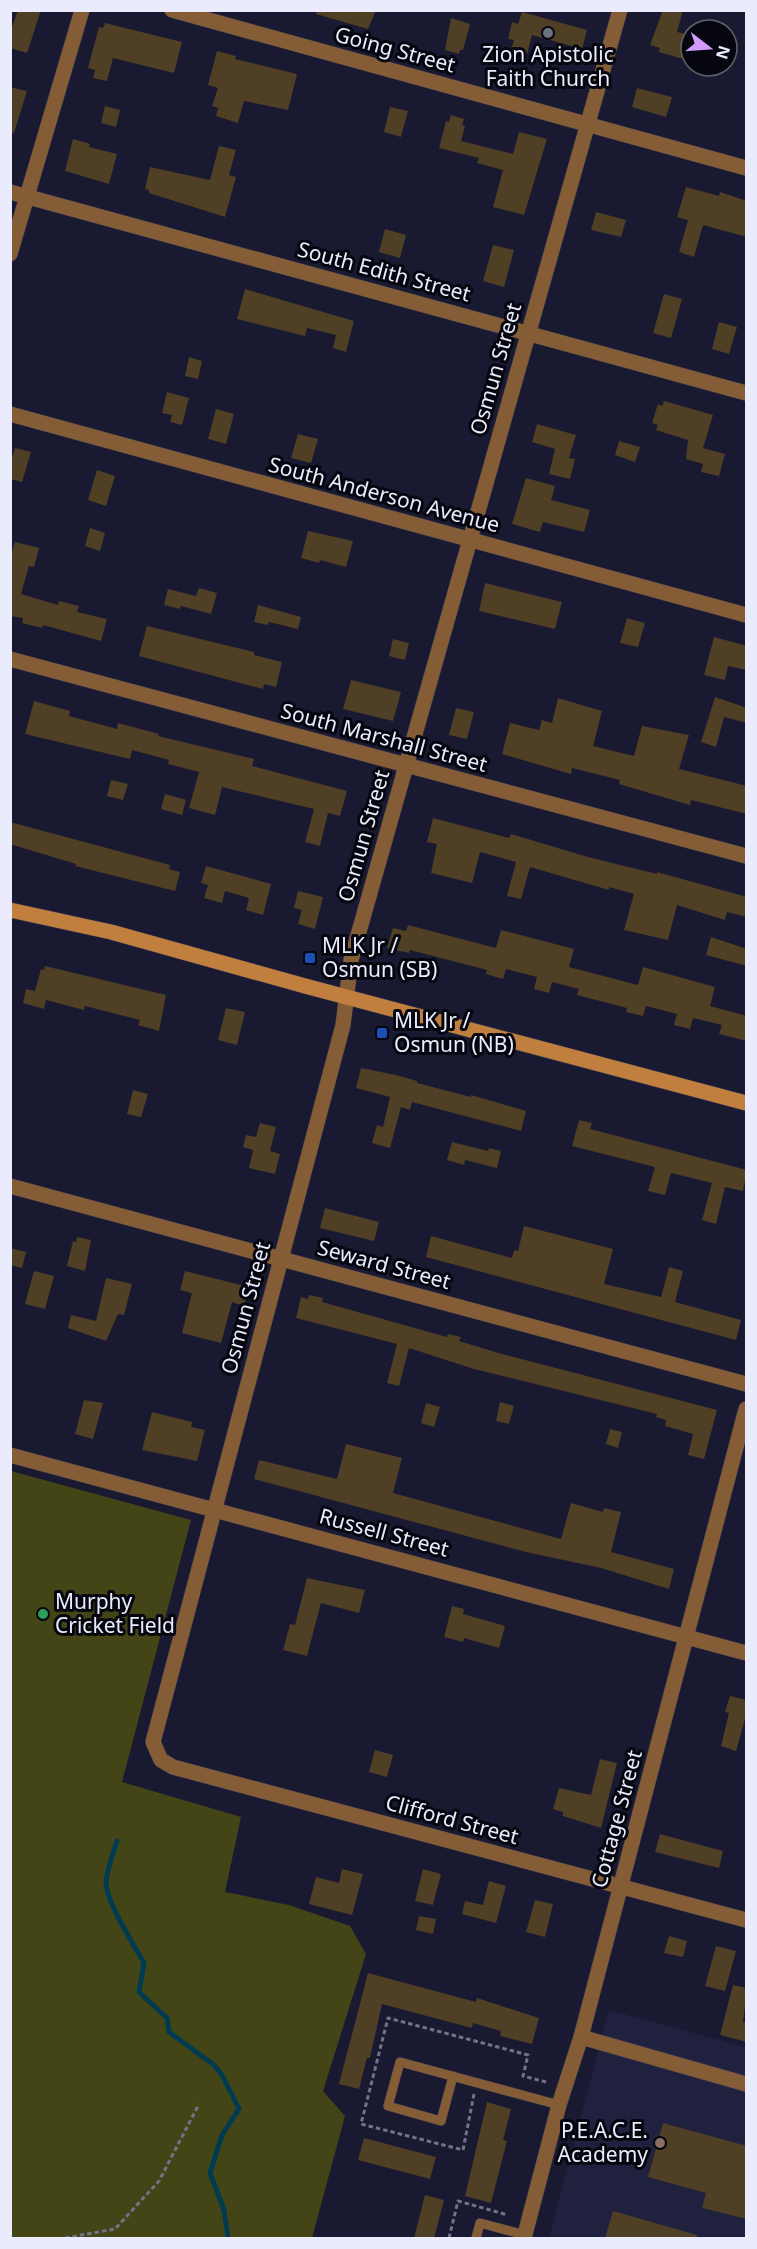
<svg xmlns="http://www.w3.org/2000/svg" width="757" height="2249" font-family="'Noto Sans',sans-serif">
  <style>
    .built { fill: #20213e }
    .green { fill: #434517 }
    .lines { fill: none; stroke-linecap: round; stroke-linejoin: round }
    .stream { stroke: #013b4f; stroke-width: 5 }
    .building { fill: #4f3f25 }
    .service-casing { stroke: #36374e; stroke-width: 10 }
    .minor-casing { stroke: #36374e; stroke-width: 16 }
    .secondary-casing { stroke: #36374e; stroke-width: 16 }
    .path { stroke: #727388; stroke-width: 3; stroke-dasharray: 4.5 3; stroke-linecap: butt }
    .service { stroke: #845c36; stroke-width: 9 }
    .minor { stroke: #845c36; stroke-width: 15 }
    .secondary { stroke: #c07f3f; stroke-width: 15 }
    .worship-dot { fill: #6b7280; stroke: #06060f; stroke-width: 2 }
    .transit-dot { fill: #1a4fb4; stroke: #06060f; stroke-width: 2 }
    .leisure-dot { fill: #2e9e5b; stroke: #06060f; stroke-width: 2 }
    .education-dot { fill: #8d6e63; stroke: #06060f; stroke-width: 2 }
    .labels { text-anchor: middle; stroke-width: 6; stroke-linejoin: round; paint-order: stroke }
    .street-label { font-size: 21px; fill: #eaecfd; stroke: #06060f }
    .poi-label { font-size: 21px; fill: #eaecfd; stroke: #06060f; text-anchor: start }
  </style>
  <rect width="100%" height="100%" fill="#191931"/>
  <!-- built -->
  <path class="built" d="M609 2010 746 2047V2238H549Z"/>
  <!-- green -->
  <path class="green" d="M11 1471 191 1520 122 1782 241 1817 225 1892 289 1905 350 1926 366 1954 323 2091 345 2116 312 2238H11Z"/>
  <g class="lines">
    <!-- stream -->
    <path class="stream" d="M117 1841C113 1854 107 1869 106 1882 106 1902 134 1945 144 1963L139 1992 167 2018 169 2032 214 2065 222 2075 239 2109 222 2135 210 2173 224 2210 228 2238"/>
  </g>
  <!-- building -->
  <g class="building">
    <path d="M18 10H41L27 53 10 48V33Z"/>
    <path d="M317 10H376L368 29 316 14Z"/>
    <path d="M663 10H683L677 32 689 35 683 59 659 52 660 48 650 45Z"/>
    <path d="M522 12 587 30 582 49 532 35 527 54 511 50 514 40 508 39 512 22 518 24Z"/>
    <path d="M451 18 470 24 463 50H460L459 54 445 50Z"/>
    <path d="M105 23 182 42 174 73 113 58 107 81 93 78 95 70 88 68 99 27 103 28Z"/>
    <path d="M217 51 236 56 235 59 297 74 288 110 244 101 238 123 216 116 218 108 212 106 218 88 208 85Z"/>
    <path d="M10 87 27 91 14 133 10 132Z"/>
    <path d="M637 88 672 97 666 117 632 107Z"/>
    <path d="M105 106 120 110 116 127 101 123Z"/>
    <path d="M390 107 408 111 401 137 384 132Z"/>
    <path d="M451 115 464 119 462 125 465 126 461 141 513 154 519 132 547 139 524 215 493 207 503 170 477 163 479 158 439 148 446 121 449 122Z"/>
    <path d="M73 139 90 144 89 147 117 154 109 184 65 171Z"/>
    <path d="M219 146 236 150 229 175 236 177 225 217 149 193V190L145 189 150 167 210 180Z"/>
    <path d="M686 187 719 196 720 192 747 201V237L703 225 694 257 679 252 688 220 677 217Z"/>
    <path d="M596 212 626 220 621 237 591 230Z"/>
    <path d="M385 229 406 235 400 258 379 252Z"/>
    <path d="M493 245 514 250 504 287 483 281Z"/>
    <path d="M245 289 354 321 346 352 333 348 336 335 307 328 305 336 237 319Z"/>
    <path d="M664 294 682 299 671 338 653 333Z"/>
    <path d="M719 322 737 327 729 354 712 349Z"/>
    <path d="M189 357 202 361 198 379 185 376Z"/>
    <path d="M167 392 189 398 182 425 170 422 172 415 162 413Z"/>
    <path d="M664 401 713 415 703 448 725 454 719 476 701 472 703 464 686 459 688 440 656 430 658 425 652 423 658 404 662 406Z"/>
    <path d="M216 409 234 414 226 444 208 439Z"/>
    <path d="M537 424 576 435 569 458 575 459 570 479 549 474 555 449 532 442Z"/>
    <path d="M298 434 318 439 311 463 291 458Z"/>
    <path d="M619 441 640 447 635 462 615 455Z"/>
    <path d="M15 448 31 452 22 482 10 479V463Z"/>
    <path d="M97 470 115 476 106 506 88 500Z"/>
    <path d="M526 478 555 486 551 500 590 510 584 532 543 522 540 532 512 524Z"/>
    <path d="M90 528 105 533 100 551 85 546Z"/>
    <path d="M308 531 353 541 346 567 320 560 319 563 301 558Z"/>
    <path d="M15 542 39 548 34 567 29 566 21 594 58 605 59 601 79 606 77 612 107 619 101 641 43 625 42 628 22 623 23 618 10 616V558Z"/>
    <path d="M485 583 562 602 555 629 479 611Z"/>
    <path d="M199 588 217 593 211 614 181 606 180 609 164 605 168 589 196 596Z"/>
    <path d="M258 605 301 617 298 629 269 622 268 625 254 622Z"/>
    <path d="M627 618 645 623 638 647 620 643Z"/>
    <path d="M147 626 254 652V655L282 662 276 687 264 684 263 689 139 656Z"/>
    <path d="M714 637 747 646V670L728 666 725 680 704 675Z"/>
    <path d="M393 639 409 643 405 660 389 656Z"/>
    <path d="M351 680 401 692 393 721 343 709Z"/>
    <path d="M715 697 747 708V723L724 717 716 747 701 742Z"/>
    <path d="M558 698 602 711 593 746 634 756 642 726 689 735 679 769 747 786V814L691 800 690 805 619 784 620 780 572 768 571 774 502 754 510 723 539 730 542 720 552 723Z"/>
    <path d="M34 701 70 711 69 716 117 729 118 723 159 734 158 736 254 759 252 766 347 791 340 816 328 813 320 846 305 842 314 809 222 787 215 815 189 808 199 772 168 764 169 760 132 750 130 759 25 734Z"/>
    <path d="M456 708 474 712 467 739 449 735Z"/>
    <path d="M111 780 128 784 123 800 107 796Z"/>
    <path d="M165 794 186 800 182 815 161 809Z"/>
    <path d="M433 818 509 838 511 834 588 857 657 874V872L747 897V917L727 912 725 920 677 905 668 940 624 930 634 894 609 887V890L530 867 521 899 507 896 516 862 480 852 472 883 431 873 437 844 427 842Z"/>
    <path d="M10 822 170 865 169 869 180 872 175 891 75 866 76 864 10 844Z"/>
    <path d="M206 866 271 884 263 915 246 910 249 898 225 891 222 903 204 898 208 885 201 883Z"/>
    <path d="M298 891 323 897 315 929 298 924 302 910 294 908Z"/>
    <path d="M408 925 496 948 501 930 555 944 574 949 569 967 638 985 643 967 715 987 710 1006 747 1016V1041L719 1034 722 1025 693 1018 690 1029 674 1025 677 1014 646 1006 643 1016 626 1012 627 1008 577 995 579 989 552 982 549 993 534 989 537 977 506 969 503 979 486 974 487 970 410 950 409 953 387 948 393 928 406 931Z"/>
    <path d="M711 937 747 949V966L706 955Z"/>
    <path d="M45 966 166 995 159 1031 138 1025 140 1020 85 1006 84 1010 46 1000 44 1009 23 1003 26 989 35 991 41 969 44 970Z"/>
    <path d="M226 1008 245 1012 237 1045 218 1040Z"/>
    <path d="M361 1068 396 1075 417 1081V1083L471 1097V1095L526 1111 521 1131 412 1102 410 1110 401 1107 390 1148 372 1143 377 1125 383 1127 390 1097 356 1088Z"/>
    <path d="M133 1090 148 1094 141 1117 127 1114Z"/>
    <path d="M579 1120 592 1123 590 1129 598 1131 747 1170 743 1191 725 1187 716 1224 702 1220 712 1183 671 1173 665 1195 648 1191 655 1167 572 1146Z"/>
    <path d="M260 1123 276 1127 270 1151 280 1154 275 1174 249 1168 253 1150 243 1147 246 1135 256 1137Z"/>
    <path d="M452 1142 488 1151 489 1148 501 1151 497 1168 465 1160 464 1165 447 1160Z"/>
    <path d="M325 1208 379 1222 374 1241 320 1228Z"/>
    <path d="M524 1226 613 1249 604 1284 661 1297 669 1267 683 1271 675 1302 741 1320 736 1340 426 1257 431 1236 512 1258 514 1250 518 1251Z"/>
    <path d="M77 1237 91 1240 85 1271 67 1266 73 1241 76 1242Z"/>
    <path d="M10 1248 26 1252 22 1268 10 1265Z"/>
    <path d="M34 1271 54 1276 45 1309 25 1304Z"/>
    <path d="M185 1271 249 1287 244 1306 232 1302 221 1343 182 1333 192 1293 180 1290Z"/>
    <path d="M106 1278 132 1284 124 1315 118 1314 106 1341 68 1328 71 1315 96 1321Z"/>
    <path d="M309 1295 323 1298 322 1302 447 1337 448 1334 461 1337 459 1341 502 1354 717 1410 704 1459 688 1455 693 1434 665 1426 666 1420 656 1417 657 1414 474 1369 409 1348 399 1386 387 1383 397 1344 296 1318 301 1297 308 1299Z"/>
    <path d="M84 1400 103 1403 93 1439 75 1434Z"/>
    <path d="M500 1402 514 1406 509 1424 496 1421Z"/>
    <path d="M426 1403 440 1407 434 1427 421 1423Z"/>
    <path d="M152 1412 192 1422 191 1427 205 1430 197 1461 142 1450Z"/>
    <path d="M610 1429 622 1432 618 1448 606 1444Z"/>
    <path d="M346 1444 402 1458 393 1493 561 1539 571 1503 603 1512 604 1508 621 1512 611 1552 674 1569 669 1589 601 1568 526 1552 254 1479 259 1460 337 1479Z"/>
    <path d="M307 1578 365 1590 359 1613 321 1603 307 1656 283 1650 290 1624 295 1625Z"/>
    <path d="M452 1606 464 1609 463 1614 505 1626 499 1648 464 1638 463 1642 444 1637Z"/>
    <path d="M730 1696 747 1700V1712L736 1751 721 1746 729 1713 725 1712Z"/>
    <path d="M375 1750 393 1755 387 1777 369 1772Z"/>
    <path d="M600 1759 617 1763 601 1828 563 1816V1812L553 1809 559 1788 591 1795Z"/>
    <path d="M660 1834 723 1851 719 1868 655 1852Z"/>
    <path d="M342 1869 363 1874 352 1915 309 1904 316 1877 339 1883Z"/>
    <path d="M423 1869 441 1874 433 1905 415 1901Z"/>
    <path d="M489 1881 506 1886 496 1923 462 1914 465 1901 483 1905Z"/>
    <path d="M535 1900 553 1904 545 1937 526 1932Z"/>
    <path d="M419 1916 436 1919 433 1934 416 1930Z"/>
    <path d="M669 1936 687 1941 683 1957 664 1953Z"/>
    <path d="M716 1946 736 1951 725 1991 705 1986Z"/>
    <path d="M368 1973 476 2002 477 1998 539 2018 532 2044 500 2036 501 2031 473 2023 472 2028 382 2004 370 2058H367L359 2089 339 2084Z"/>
    <path d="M733 1985 747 1988 743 2022 747 2023V2042L720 2035Z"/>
    <path d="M487 2102 511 2109 503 2140 507 2141 491 2203 465 2196Z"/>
    <path d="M663 2123 747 2146V2219L702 2208 706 2193 648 2177Z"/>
    <path d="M364 2138 436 2157 430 2179 358 2160Z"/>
    <path d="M425 2195 444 2200 434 2238H414Z"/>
    <path d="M613 2211 697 2235 696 2238H605Z"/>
  </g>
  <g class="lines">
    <!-- service casing -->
    <g class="service-casing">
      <g id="service">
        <path d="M453 2076 441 2121 388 2106 400 2062 559 2105"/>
        <path d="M476 2238 480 2223 525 2235"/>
      </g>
    </g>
    <!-- minor casing -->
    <g class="minor-casing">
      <g id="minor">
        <path d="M172 10 746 168"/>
        <path d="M620 10 351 960 343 1025 153 1742 161 1760 173 1767 746 1920"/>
        <path d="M10 192 746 393"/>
        <path d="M10 254 82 10"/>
        <path d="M10 414 746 615"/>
        <path d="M10 659 746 856"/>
        <path d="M10 1186 746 1384"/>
        <path d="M10 1455 746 1653"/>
        <path d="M581 2037 746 2084"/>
        <path d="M524 2238 559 2105 581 2037 746 1409"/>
      </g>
    </g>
    <!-- secondary casing -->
    <g class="secondary-casing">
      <path id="secondary" d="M10 910 111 932 305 986 746 1103"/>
    </g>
    <!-- path -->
    <g class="path">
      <path d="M474 2094 463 2150 361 2124 388 2018 528 2055 523 2076 546 2082"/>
      <path d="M65 2238 115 2229 159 2181 199 2104"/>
      <path d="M449 2238 458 2201 508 2215"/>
    </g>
    <!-- service -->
    <use href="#service" class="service"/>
    <!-- minor -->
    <use href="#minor" class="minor"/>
    <!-- secondary -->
    <use href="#secondary" class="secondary"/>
  </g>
  <!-- markers -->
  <circle class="worship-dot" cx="548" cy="33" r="6"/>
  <g class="transit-dot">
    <rect x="304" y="952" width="12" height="12" rx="3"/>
    <rect x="376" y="1027" width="12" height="12" rx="3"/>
  </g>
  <circle class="leisure-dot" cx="43" cy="1614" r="6"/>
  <circle class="education-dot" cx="660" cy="2143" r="6"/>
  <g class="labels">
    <!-- street labels -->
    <g class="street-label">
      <text transform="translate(395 50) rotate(15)" y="7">Going Street</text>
      <text transform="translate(384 272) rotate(15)" y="7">South Edith Street</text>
      <text transform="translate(496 369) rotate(-74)" y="7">Osmun Street</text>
      <text transform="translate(384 495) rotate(15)" y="7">South Anderson Avenue</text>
      <text transform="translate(384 738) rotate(15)" y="7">South Marshall Street</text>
      <text transform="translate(364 836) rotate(-74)" y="7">Osmun Street</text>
      <text transform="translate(384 1265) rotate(15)" y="7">Seward Street</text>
      <text transform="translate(246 1308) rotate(-75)" y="7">Osmun Street</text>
      <text transform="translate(384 1533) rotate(15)" y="7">Russell Street</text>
      <text transform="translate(617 1819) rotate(-75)" y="7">Cottage Street</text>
      <text transform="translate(452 1820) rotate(15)" y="7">Clifford Street</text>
    </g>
    <!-- poi labels -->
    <g class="poi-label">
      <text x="548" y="62" text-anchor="middle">Zion Apistolic<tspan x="548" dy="24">Faith Church</tspan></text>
      <text x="322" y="953">MLK Jr /<tspan x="322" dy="24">Osmun (SB)</tspan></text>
      <text x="394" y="1028">MLK Jr /<tspan x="394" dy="24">Osmun (NB)</tspan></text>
      <text x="55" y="1609">Murphy<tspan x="55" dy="24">Cricket Field</tspan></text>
      <text x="648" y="2138" text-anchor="end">P.E.A.C.E.<tspan x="648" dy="24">Academy</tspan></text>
    </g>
  </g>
  <!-- border -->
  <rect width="757" height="2249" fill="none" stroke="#eaecfd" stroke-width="24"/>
  <!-- north arrow -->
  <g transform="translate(709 48) rotate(107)"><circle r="28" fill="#06060f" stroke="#61626e" stroke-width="1.5"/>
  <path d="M0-4.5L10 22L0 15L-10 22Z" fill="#d39cfc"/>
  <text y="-9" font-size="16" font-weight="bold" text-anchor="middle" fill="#eaecfd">N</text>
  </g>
</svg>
